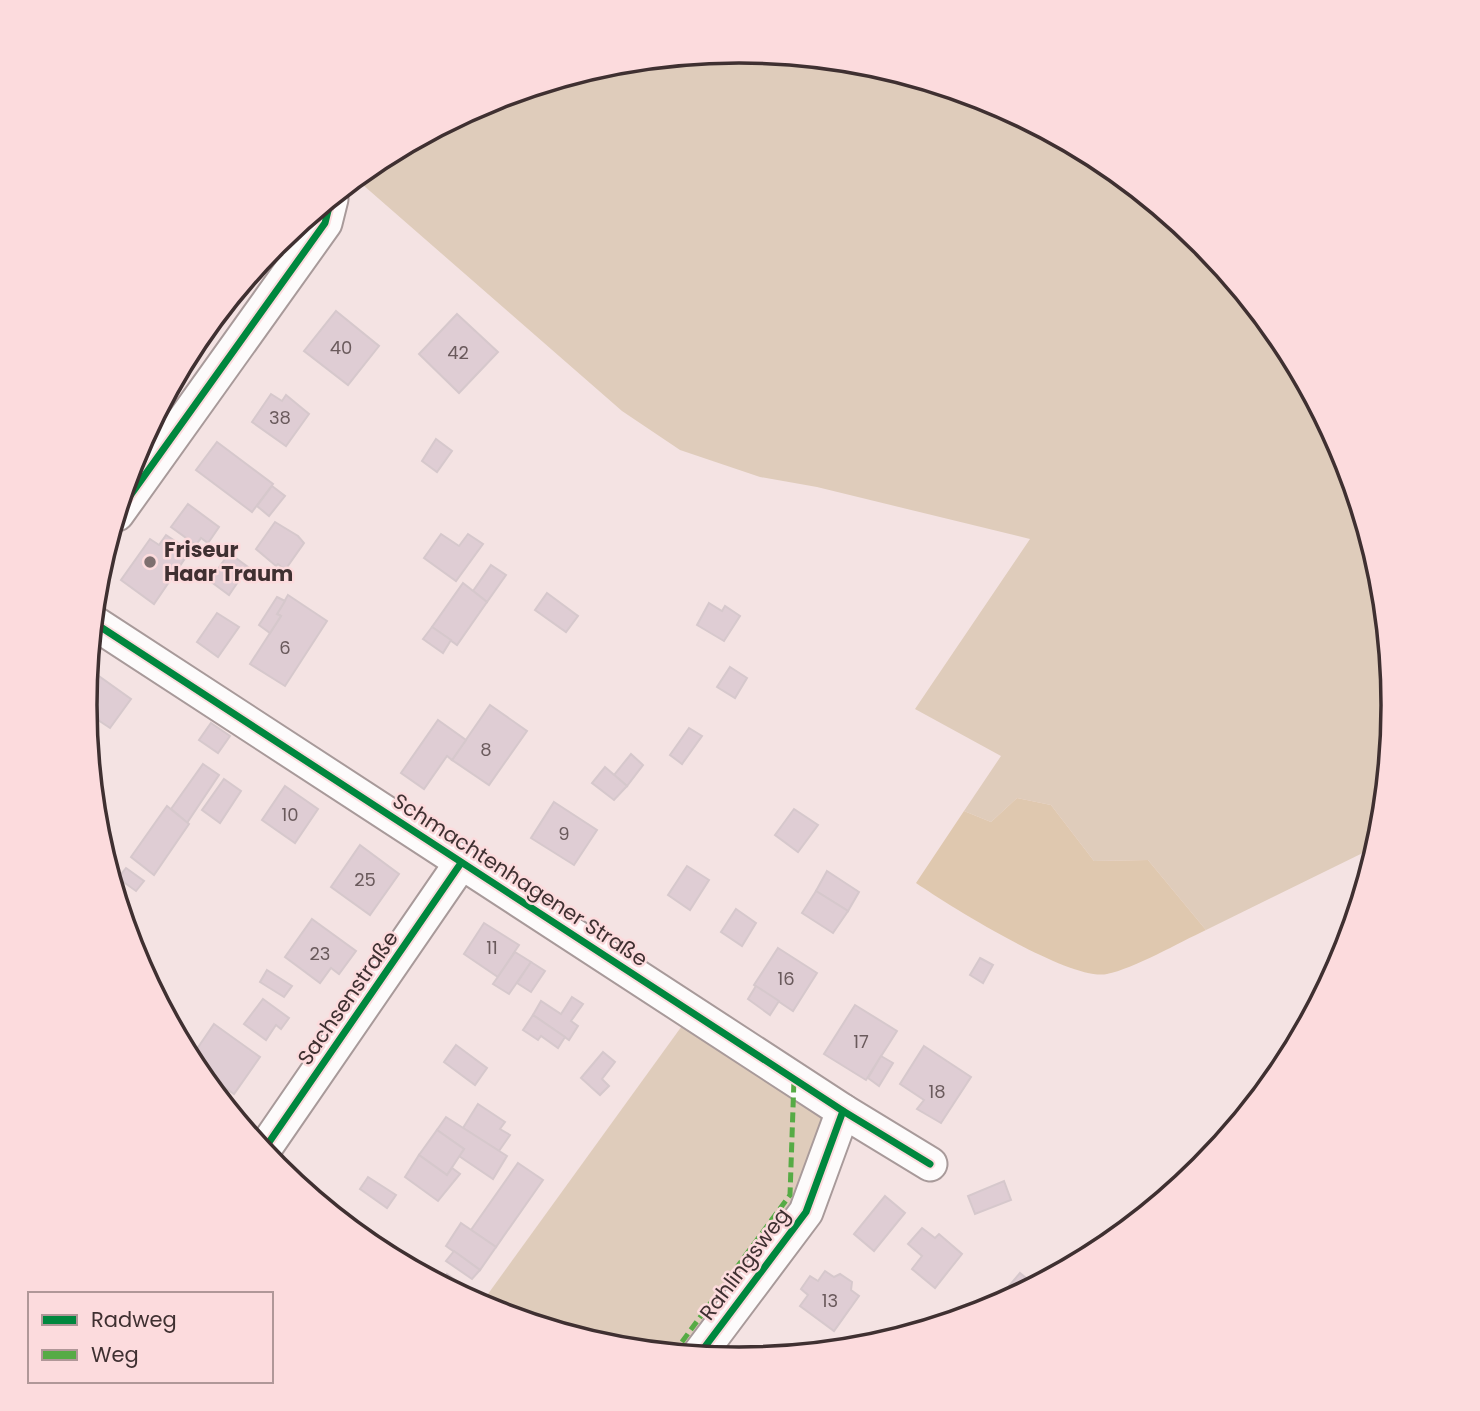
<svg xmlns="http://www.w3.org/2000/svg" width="1480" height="1411" font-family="Poppins,sans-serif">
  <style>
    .green { fill: #dfccbb }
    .forest { fill: #dfc8af }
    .building { fill: #dfcdd4; stroke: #d6c8cc; stroke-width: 2 }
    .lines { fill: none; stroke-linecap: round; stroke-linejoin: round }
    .minor-casing { stroke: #a89a9a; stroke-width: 37 }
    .minor { stroke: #fdfbfb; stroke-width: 33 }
    .quiet { stroke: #56ab45; stroke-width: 5; stroke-dasharray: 10 5; stroke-linecap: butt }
    .cycleway-casing { stroke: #fcdbdd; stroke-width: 11 }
    .cycleway { stroke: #00873e; stroke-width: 7 }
    .poi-dot { fill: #7e6f6f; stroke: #fcdbdd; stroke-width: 2.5 }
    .labels { text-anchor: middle; stroke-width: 5; stroke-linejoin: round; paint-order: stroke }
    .number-label { font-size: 18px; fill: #6a5a5c }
    .poi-label { font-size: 21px; font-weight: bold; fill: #3f3031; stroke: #fcdbdd; text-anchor: start }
    .street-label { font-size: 21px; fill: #3f3031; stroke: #fcdbdd }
    .rim { fill: none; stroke: #3f3031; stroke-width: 3.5 }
  </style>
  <rect width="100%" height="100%" fill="#f4e3e3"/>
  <!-- green -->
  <g class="green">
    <path d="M740 51 868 63 991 101 1104 161 1203 243 1285 342 1345 455 1382 578 1395 706 1379 845 1206 930 1148 860 1094 861 1051 805 1017 798 991 822 964 811 1001 756 915 709 1030 539 817 487 760 477 680 450 622 411 355 178C419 126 532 80 612 63 654 55 698 55 740 51Z"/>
    <path d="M692 1012 843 1111 806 1212 698 1356 612 1348 480 1305Z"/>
  </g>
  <!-- forest -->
  <path class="forest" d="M1017 798 1051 805 1094 861 1148 860 1206 930C1180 942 1133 969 1107 974 1071 982 948 905 916 883L964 811 991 822Z"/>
  <!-- building -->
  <g class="building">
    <path d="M336 311 379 346 348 385 304 351Z"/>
    <path d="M457 314 498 352 459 393 419 354Z"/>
    <path d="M271 394 282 401 286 395 309 414 286 446 252 422Z"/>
    <path d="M436 439 452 451 437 472 422 461Z"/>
    <path d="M217 442 273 484 252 512 196 470Z"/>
    <path d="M272 486 285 496 269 516 257 506Z"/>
    <path d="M188 504 219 527 208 543 201 538 196 545 171 527Z"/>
    <path d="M275 522 298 536 304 543 285 570 278 564 276 566 256 549Z"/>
    <path d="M441 534 459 546 468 534 483 544 456 581 424 558Z"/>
    <path d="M166 535 190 551 154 604 121 580 150 539 159 545Z"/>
    <path d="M229 553 248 567 229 595 210 581Z"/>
    <path d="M491 565 506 575 487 602 473 591Z"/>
    <path d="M463 583 487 602 457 645 432 627Z"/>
    <path d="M547 593 578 616 566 632 535 610Z"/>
    <path d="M288 595 327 621 285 686 250 664 281 616 277 614Z"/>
    <path d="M277 597 285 601 277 614 281 616 270 633 259 625Z"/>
    <path d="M709 603 722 611 725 606 740 616 724 641 697 625Z"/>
    <path d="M217 613 239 627 218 657 197 642Z"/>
    <path d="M432 627 451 640 443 653 423 639Z"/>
    <path d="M730 667 747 678 735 698 717 687Z"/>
    <path d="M89 669 131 699 110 728 86 712Z"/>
    <path d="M490 705 527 731 489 785 452 760Z"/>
    <path d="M438 720 466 740 452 760 447 756 424 789 401 773Z"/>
    <path d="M211 723 230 736 218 753 199 740Z"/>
    <path d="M689 728 702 736 682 764 670 755Z"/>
    <path d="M631 754 643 765 627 786 614 775Z"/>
    <path d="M203 764 219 775 187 823 171 809Z"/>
    <path d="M605 767 627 786 614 800 592 783Z"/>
    <path d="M224 779 241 791 220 823 202 810Z"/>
    <path d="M285 786 318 809 295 843 262 820Z"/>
    <path d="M554 802 597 830 574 865 531 838Z"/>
    <path d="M167 806 189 824 154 875 131 857Z"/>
    <path d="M794 809 818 825 798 852 775 835Z"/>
    <path d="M360 845 399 874 370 915 331 887Z"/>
    <path d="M687 866 709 880 690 910 668 895Z"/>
    <path d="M126 868 144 881 136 891 118 878Z"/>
    <path d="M827 871 859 892 848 911 816 891Z"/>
    <path d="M816 891 848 911 833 933 802 913Z"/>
    <path d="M736 909 756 923 742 946 721 932Z"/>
    <path d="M312 919 356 951 339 974 331 968 320 983 285 957Z"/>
    <path d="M484 923 519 945 498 977 464 954Z"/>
    <path d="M778 948 817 973 793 1011 754 985Z"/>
    <path d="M515 952 531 962 509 994 493 984Z"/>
    <path d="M980 958 993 965 983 983 970 975Z"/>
    <path d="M531 962 545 971 531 992 517 983Z"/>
    <path d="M267 970 292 986 284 997 260 982Z"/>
    <path d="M756 986 779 1001 770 1015 748 999Z"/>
    <path d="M572 997 583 1004 571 1021 578 1026 569 1040 533 1015 541 1001 561 1014Z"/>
    <path d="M263 999 289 1018 281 1029 276 1025 266 1040 244 1024Z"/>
    <path d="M855 1005 897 1031 866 1080 824 1054Z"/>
    <path d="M533 1015 565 1037 558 1048 541 1036 538 1040 523 1030Z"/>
    <path d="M214 1024 260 1057 234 1094 193 1065 190 1059Z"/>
    <path d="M456 1045 487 1068 475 1085 444 1062Z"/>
    <path d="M924 1046 971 1077 941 1123 917 1109 924 1100 900 1084Z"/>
    <path d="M603 1052 615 1062 602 1079 609 1086 600 1095 581 1078Z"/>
    <path d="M881 1056 893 1063 879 1086 868 1078Z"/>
    <path d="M223 1103 240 1114 237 1119Z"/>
    <path d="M478 1104 505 1122 500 1129 510 1135 499 1151 463 1128Z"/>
    <path d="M446 1117 507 1156 493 1179 459 1156 464 1149 437 1130Z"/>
    <path d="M437 1130 464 1149 447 1175 419 1155Z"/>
    <path d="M419 1155 447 1175 452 1168 460 1174 438 1201 405 1177Z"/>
    <path d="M518 1163 543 1180 496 1247 471 1230Z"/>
    <path d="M368 1177 396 1195 387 1208 360 1189Z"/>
    <path d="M1004 1181 1011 1200 975 1214 968 1196Z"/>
    <path d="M885 1196 905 1213 874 1251 854 1234Z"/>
    <path d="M461 1223 496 1247 480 1270 446 1246Z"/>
    <path d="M922 1228 935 1238 939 1234 962 1254 935 1288 912 1269 922 1256 908 1244Z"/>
    <path d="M454 1251 480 1270 472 1279 446 1261Z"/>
    <path d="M825 1271 834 1277 840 1274 852 1282 851 1290 859 1296 834 1331 800 1306 808 1295 801 1289 810 1276 818 1281Z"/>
    <path d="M1020 1273 1036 1286 1012 1299 1004 1292Z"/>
    <path d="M447 1274 458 1282 452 1290 440 1284Z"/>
  </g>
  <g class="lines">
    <!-- minor casing -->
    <g class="minor-casing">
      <g id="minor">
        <path d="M117 514 325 223 331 199"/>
        <path d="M93 622 843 1111 930 1164"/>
        <path d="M263 1151 461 863"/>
        <path d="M698 1356 806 1212 843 1111"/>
      </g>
    </g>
    <!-- minor -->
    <use href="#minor" class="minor"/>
    <!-- quiet -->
    <path class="quiet" d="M673 1354 790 1195 794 1079"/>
    <!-- cycleway casing -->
    <g class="cycleway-casing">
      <g id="cycleway">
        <path d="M117 514 325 223 331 199"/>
        <path d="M93 622 843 1111 930 1164"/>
        <path d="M263 1151 461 863"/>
        <path d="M698 1356 806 1212 843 1111"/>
      </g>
    </g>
    <!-- cycleway -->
    <use href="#cycleway" class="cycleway"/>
  </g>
  <!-- markers -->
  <circle class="poi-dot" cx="150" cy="562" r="7"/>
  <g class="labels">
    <!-- number labels -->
    <g class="number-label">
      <text x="341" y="354">40</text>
      <text x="458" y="359">42</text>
      <text x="280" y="424">38</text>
      <text x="285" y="654">6</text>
      <text x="486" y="756">8</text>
      <text x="290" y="821">10</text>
      <text x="564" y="840">9</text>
      <text x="365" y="886">25</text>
      <text x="492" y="954">11</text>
      <text x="320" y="960">23</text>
      <text x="786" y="985">16</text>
      <text x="861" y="1048">17</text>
      <text x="937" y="1098">18</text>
      <text x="830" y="1307">13</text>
    </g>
    <!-- poi labels -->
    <g class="poi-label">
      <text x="164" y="557">Friseur<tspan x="164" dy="24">Haar Traum</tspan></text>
    </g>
    <!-- street labels -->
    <g class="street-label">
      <text transform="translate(520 880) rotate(33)" y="7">Schmachtenhagener Straße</text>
      <text transform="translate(348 998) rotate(-55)" y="7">Sachsenstraße</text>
      <text transform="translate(745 1264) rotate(-53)" y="7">Rahlingsweg</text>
    </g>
  </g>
  <!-- crop -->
  <path d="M0 0H1480V1411H0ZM97 705a642 642 0 1 1 1284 0a642 642 0 1 1-1284 0Z" fill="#fcdbdd" fill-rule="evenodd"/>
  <path class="rim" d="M97 705a642 642 0 1 1 1284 0a642 642 0 1 1-1284 0Z"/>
  <!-- legend -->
  <rect x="28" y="1292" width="245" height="91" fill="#fcdbdd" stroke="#b09798" stroke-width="2"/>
  <rect x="42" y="1315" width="35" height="10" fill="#00873e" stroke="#b09798" stroke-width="2"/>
  <text x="91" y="1327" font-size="21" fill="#3f3031">Radweg</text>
  <rect x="42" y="1350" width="35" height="10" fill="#56ab45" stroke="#b09798" stroke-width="2"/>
  <text x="91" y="1362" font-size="21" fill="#3f3031">Weg</text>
</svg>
